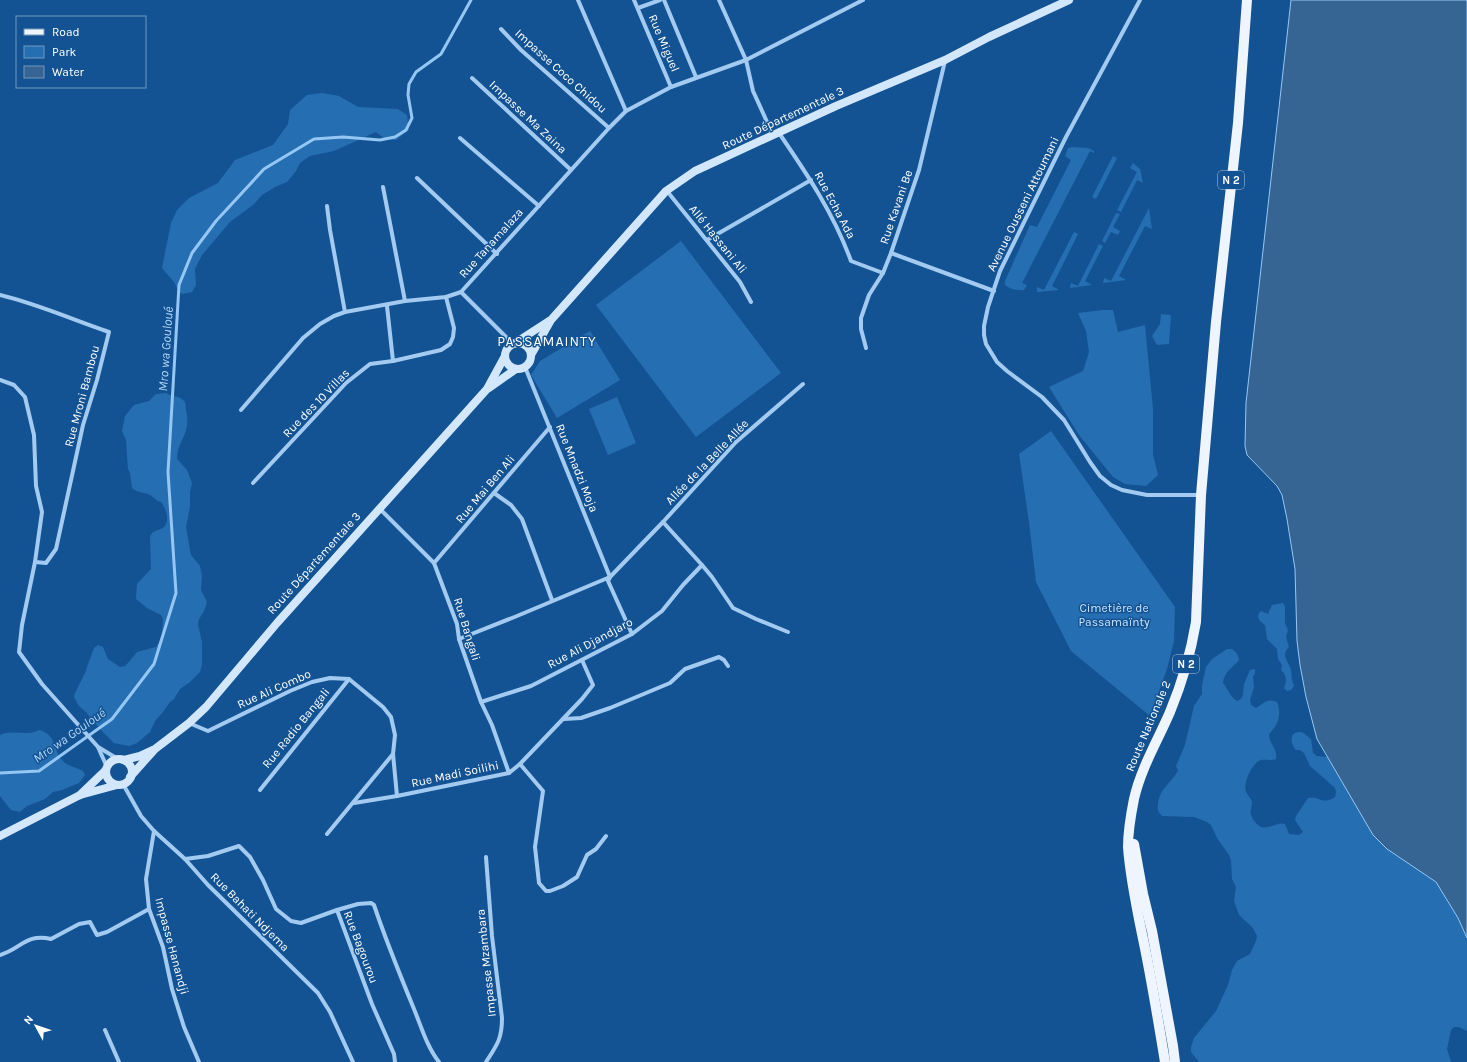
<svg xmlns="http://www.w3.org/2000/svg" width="1467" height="1062" font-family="Karla,sans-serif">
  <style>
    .green { fill: #266eb2 }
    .water { fill: #376593; stroke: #95c7f4 }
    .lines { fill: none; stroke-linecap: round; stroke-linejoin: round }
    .stream { stroke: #95c7f4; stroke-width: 3 }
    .minor { stroke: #a3cbf2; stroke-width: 4 }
    .secondary { stroke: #d2e7fc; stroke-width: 8 }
    .primary { stroke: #eef5ff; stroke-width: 10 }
    .labels { text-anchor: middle; stroke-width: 3; stroke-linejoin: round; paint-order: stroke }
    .shield { fill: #145393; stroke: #b8cbdf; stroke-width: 1 }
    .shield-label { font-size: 11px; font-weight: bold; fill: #fff }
    .street-label { font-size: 12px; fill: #fff; stroke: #145393 }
    .park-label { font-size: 12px; fill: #cae4fc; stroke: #145393 }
    .water-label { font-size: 13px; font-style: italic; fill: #afd5f8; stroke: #145393 }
    .quarter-label { font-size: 14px; letter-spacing: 1px; fill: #fff; stroke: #145393 }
  </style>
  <rect width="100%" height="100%" fill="#145393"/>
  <!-- green -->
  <g class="green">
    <path d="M322 93 339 96 358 107 398 109 407 115 409 130 396 140 385 139 376 132 334 151 310 156 300 163 296 171 287 182 275 187 262 195 253 205 230 222 202 255 195 269 196 285 192 292 182 294 178 290 174 282 162 268 171 223 177 210 189 198 218 183 235 160 273 145 288 124 290 110 307 95Z"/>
    <path d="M1073 147 1088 148 1094 151V153L1090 151 1022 283 1027 285 1024 290C1018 291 1010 289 1005 285V281L1030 225 1037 227 1071 160 1065 156 1068 148Z"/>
    <path d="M1113 156 1117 158 1096 199 1092 197Z"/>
    <path d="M1133 163 1140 169 1143 183 1137 180 1121 212 1117 210 1137 172 1130 168Z"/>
    <path d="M1149 208 1152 229 1145 226 1119 276 1126 280 1103 283 1104 278 1111 281Z"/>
    <path d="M1116 213 1120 214 1113 227 1120 231 1118 235 1111 232 1105 243 1102 241Z"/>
    <path d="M1074 232 1078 234 1052 286 1059 290 1037 292V287L1044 290Z"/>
    <path d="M681 241 781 373 696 437 596 305Z"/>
    <path d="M1099 244 1103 246 1085 281 1092 285 1070 288 1071 283 1078 286Z"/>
    <path d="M1103 310H1113L1118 332 1145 325 1153 409V455L1158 475 1146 486 1125 484 1113 477 1079 435 1049 387 1083 371 1089 352 1086 331 1078 313Z"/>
    <path d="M1161 314 1171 315 1169 344 1157 345 1152 336 1160 324Z"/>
    <path d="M590 331 620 380 557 418 531 375 540 361Z"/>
    <path d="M166 393C171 397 178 395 183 400 187 403 185 407 186 411 192 433 177 440 177 459L187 470 192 483 190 492V507L186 527 191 555 200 566 202 576 201 590 207 602 204 611 199 619 198 624 202 642V665L200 672 190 682 180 689 174 699 170 702 163 712 155 721 150 732 137 743 129 746 114 743 100 729 86 712 79 706 74 697 75 693 86 671 87 667 94 648 98 645 103 647 108 659 120 667 125 666 128 663 137 652 156 647 162 638 163 619 161 615 147 608 136 599 137 584 151 569 150 536C153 531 156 531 161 529 171 524 167 510 161 502 156 501 155 498 150 495 144 492 137 493 132 488L130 473 128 469 126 440 122 431 125 416 134 405 149 401 156 394Z"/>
    <path d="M617 397 636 443 608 455 589 409Z"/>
    <path d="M1051 431 1175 607 1174 641 1167 669 1150 716 1071 651 1036 582 1029 522 1019 454Z"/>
    <path d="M1283 603 1285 607V623L1288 630 1286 637 1289 647C1280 656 1289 661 1291 670 1292 677 1291 679 1294 686L1291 690 1287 691 1284 688C1287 681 1287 675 1281 670L1282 665 1278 659 1277 649 1267 639 1265 625C1259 620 1255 617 1261 611L1268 614 1272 605Z"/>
    <path d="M1227 649H1232C1236 652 1238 654 1239 660 1233 668 1224 671 1223 683 1228 689 1231 698 1237 701L1241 699 1243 695 1244 684 1250 670 1255 669V673L1253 677 1254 687 1250 700 1251 705 1256 708C1265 703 1266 698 1277 702 1282 714 1278 726 1269 734 1269 744 1278 749 1276 759 1269 762 1262 757 1256 763 1250 769 1243 784 1246 792 1248 796 1252 799 1252 803 1252 805 1251 806 1251 809 1249 816 1255 824 1261 827 1269 830 1277 821 1285 824L1289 834 1299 835 1303 832 1295 820 1296 816 1308 798C1319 795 1322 806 1335 797L1336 792 1335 788 1310 766 1304 753 1300 750H1296C1291 745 1288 732 1300 732 1304 732 1308 737 1311 739L1313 753 1317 756 1326 757 1331 754 1467 779V1031L1459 1027H1454L1451 1030 1447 1049 1451 1062H1199L1191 1052V1047L1194 1038 1216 1011 1228 985 1232 970 1237 961 1250 954 1256 941 1257 936 1253 928 1239 915 1234 901 1236 887 1232 879 1231 860 1229 855 1217 838 1211 825 1207 822 1194 817 1162 816C1158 812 1157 809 1158 804 1160 788 1170 784 1178 771L1176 766 1185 745 1194 706 1202 694V685L1206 667 1212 659Z"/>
    <path d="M39 730C58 735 52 750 63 761 69 767 76 767 83 771L85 775 79 783 62 790 53 792 45 799 27 806 20 812 11 810 0 796V735C12 729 27 737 39 730Z"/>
  </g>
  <!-- water -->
  <path class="water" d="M1291 0H1467V938L1458 918 1436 882 1387 849 1373 835 1317 739 1306 697 1300 665 1297 641 1295 569 1287 519 1282 495 1277 486 1247 455 1245 446 1246 403Z"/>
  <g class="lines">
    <!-- stream -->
    <path class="stream" d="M0 773 39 771 112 719 154 664 176 593 168 472 179 285 192 253 216 221 264 169 314 139 343 137 380 140 395 137 406 130 412 118 408 95 409 84 416 72 441 54 471 0"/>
    <!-- minor -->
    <g class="minor">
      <path d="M578 0 626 111"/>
      <path d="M634 0 671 87"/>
      <path d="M664 0 696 77"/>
      <path d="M719 0 746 60 753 91 773 135"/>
      <path d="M1140 0 1066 137 1000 271 988 307 984 326V335L986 344 997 362 1007 371 1042 397 1064 420 1090 462 1100 476 1111 485 1122 490 1147 495H1201"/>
      <path d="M638 8 660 0"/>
      <path d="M501 29 521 50 609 128"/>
      <path d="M472 78 571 170"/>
      <path d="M779 133C807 174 834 214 851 261L883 273"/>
      <path d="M460 138 539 206"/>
      <path d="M417 178 497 254"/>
      <path d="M383 187 405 301"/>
      <path d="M667 191 740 282 751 302"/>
      <path d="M327 206 330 230 345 312"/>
      <path d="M707 240 811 180"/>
      <path d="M891 253 994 291"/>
      <path d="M461 292 506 337 511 345"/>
      <path d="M0 295C38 304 73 320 109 332L97 380 83 425 56 549 46 563 35 562"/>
      <path d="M387 306 393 361"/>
      <path d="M866 348 861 329V318L869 295 883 273 891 253 919 170 945 61"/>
      <path d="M525 367 610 577 608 581 632 634"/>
      <path d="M0 380 14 385 25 397 34 435 36 486 42 512 35 562 22 625 19 652 42 684 98 747 107 767"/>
      <path d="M241 410 303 338 320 324 334 316 345 312 405 301 446 297 461 292 609 128 626 111 671 87 746 60 863 0"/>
      <path d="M253 483 346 383 370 364 393 361 441 350 450 344 453 337 454 328 446 297"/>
      <path d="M494 493 511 505 522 519 552 600"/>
      <path d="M379 508 434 563 457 624 459 639 481 702 492 725 509 773"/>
      <path d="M434 563 550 427"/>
      <path d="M702 565 712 577 733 608 756 619 788 632"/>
      <path d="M459 639 517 616 610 577 663 522 736 442 803 384"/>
      <path d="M481 702 531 686 632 634 662 611 683 585 702 565 663 522"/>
      <path d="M564 719 581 718 610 708 670 683 685 669 719 657 724 660 728 666"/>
      <path d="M189 723 208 731 290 691 312 682 330 678 349 679 383 707 391 717 395 735 393 754 397 796"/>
      <path d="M98 747 118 759"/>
      <path d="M520 764 543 791 535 847 539 883 546 891H550L563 886 577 877 587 855 596 849 606 836"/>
      <path d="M123 784 141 816 154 831 185 859 208 885 318 993 330 1012 353 1062"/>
      <path d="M260 790 349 679"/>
      <path d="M354 803 397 796 509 773 520 764 582 699 593 685 582 660"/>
      <path d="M154 831 146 879 149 909 163 947 172 989 184 1027 199 1062"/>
      <path d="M327 834 393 754"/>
      <path d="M486 857 492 936 502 1018C502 1039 497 1045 486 1062"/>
      <path d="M185 859 208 856 239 846 250 857 263 880 276 909 291 921 301 923 337 910 372 1004 394 1054 395 1062"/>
      <path d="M337 910 358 904 371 903 374 905C386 941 400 975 414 1009 421 1026 427 1047 439 1062"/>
      <path d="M0 955C21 949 26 933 51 939L79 924 90 922 97 935 107 932 149 909"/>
      <path d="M105 1030 119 1062"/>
    </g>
    <!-- secondary -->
    <g class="secondary">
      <path d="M515 343 549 321"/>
      <circle cx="518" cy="356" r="13"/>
      <path d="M531 355 551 320 666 191 695 171 836 106 945 60 989 37 1069 0"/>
      <path d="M489 388 516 369"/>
      <circle cx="119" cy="772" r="13"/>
      <path d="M124 760 140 756 153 750"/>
      <path d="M130 777 155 749 189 723 206 707 277 623 487 389 505 356"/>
      <path d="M80 795 106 770"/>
      <path d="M0 836 80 795 117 785"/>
    </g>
    <!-- primary -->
    <g class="primary">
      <path d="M1134 844 1143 894 1152 931 1173 1046 1175 1062"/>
      <path d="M1165 1062C1158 1019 1151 976 1142 934 1136 905 1130 876 1128 847 1128 832 1131 814 1134 799 1141 768 1158 740 1170 712 1182 683 1191 652 1196 622L1201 495 1216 322 1238 123 1247 0"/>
    </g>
  </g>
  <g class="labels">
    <!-- shield labels -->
    <g class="shield">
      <rect x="1218" y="171" width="26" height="18" rx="3"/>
      <rect x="1173" y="655" width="26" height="18" rx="3"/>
    </g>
    <g class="shield-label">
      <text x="1231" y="184">N 2</text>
      <text x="1186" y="668">N 2</text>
    </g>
    <!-- street labels -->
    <g class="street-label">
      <text transform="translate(664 43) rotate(67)" y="4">Rue Miguel</text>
      <text transform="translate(561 71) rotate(42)" y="4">Impasse Coco Chidou</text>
      <text transform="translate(528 117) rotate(43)" y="4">Impasse Ma Zaina</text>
      <text transform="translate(783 118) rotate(-25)" y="4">Route Départementale 3</text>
      <text transform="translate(1023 204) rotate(-64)" y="4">Avenue Ousseni Attoumani</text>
      <text transform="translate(835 205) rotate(62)" y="4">Rue Echa Ada</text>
      <text transform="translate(896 207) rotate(-71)" y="4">Rue Kavani Be</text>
      <text transform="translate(718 239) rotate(51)" y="4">Allé Hassani Ali</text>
      <text transform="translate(491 243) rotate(-48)" y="4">Rue Tanamalaza</text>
      <text transform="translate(82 396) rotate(-75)" y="4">Rue Mroni Bambou</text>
      <text transform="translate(316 403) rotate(-46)" y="4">Rue des 10 Villas</text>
      <text transform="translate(707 462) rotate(-46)" y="4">Allée de la Belle Allée</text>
      <text transform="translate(577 468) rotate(68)" y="4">Rue Mnadzi Moja</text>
      <text transform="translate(485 489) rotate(-50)" y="4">Rue Mai Ben Ali</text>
      <text transform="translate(314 563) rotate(-48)" y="4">Route Départementale 3</text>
      <text transform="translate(467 629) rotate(73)" y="4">Rue Bangali</text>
      <text transform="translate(590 643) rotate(-28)" y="4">Rue Ali Djandjaro</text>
      <text transform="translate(274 689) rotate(-24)" y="4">Rue Ali Combo</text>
      <text transform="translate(1148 726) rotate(-67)" y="4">Route Nationale 2</text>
      <text transform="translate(296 728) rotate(-51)" y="4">Rue Radio Bangali</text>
      <text transform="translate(455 774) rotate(-12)" y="4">Rue Madi Soilihi</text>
      <text transform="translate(250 912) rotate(45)" y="4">Rue Bahati Ndjema</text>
      <text transform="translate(172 946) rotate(75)" y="4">Impasse Hanandji</text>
      <text transform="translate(361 947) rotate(69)" y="4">Rue Bagourou</text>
      <text transform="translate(486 963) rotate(-96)" y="4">Impasse Mzambara</text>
    </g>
    <!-- park labels -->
    <g class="park-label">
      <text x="1114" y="612">Cimetière de<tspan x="1114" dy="14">Passamaïnty</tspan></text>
    </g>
    <!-- water labels -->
    <g class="water-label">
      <text transform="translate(165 349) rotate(-86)" y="5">Mro wa Gouloué</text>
      <text transform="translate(69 735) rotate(-35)" y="5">Mro wa Gouloué</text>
    </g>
    <!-- quarter labels -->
    <g class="quarter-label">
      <text x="547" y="346">PASSAMAINTY</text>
    </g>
  </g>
  <!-- legend -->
  <rect x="16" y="16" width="130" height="72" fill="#145393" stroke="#7298be"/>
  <rect x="24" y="29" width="20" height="6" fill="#eef5ff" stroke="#7298be"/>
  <text x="52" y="36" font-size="12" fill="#ffffff">Road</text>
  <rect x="24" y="46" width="20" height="12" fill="#266eb2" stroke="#7298be"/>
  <text x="52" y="56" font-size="12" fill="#ffffff">Park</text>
  <rect x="24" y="66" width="20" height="12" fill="#376593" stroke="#7298be"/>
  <text x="52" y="76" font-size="12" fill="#ffffff">Water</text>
  <!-- north arrow -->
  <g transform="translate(36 1026) rotate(310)" stroke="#145393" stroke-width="3" paint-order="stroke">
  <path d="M0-3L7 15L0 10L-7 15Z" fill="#ffffff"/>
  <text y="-6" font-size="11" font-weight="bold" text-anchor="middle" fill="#ffffff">N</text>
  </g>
</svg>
